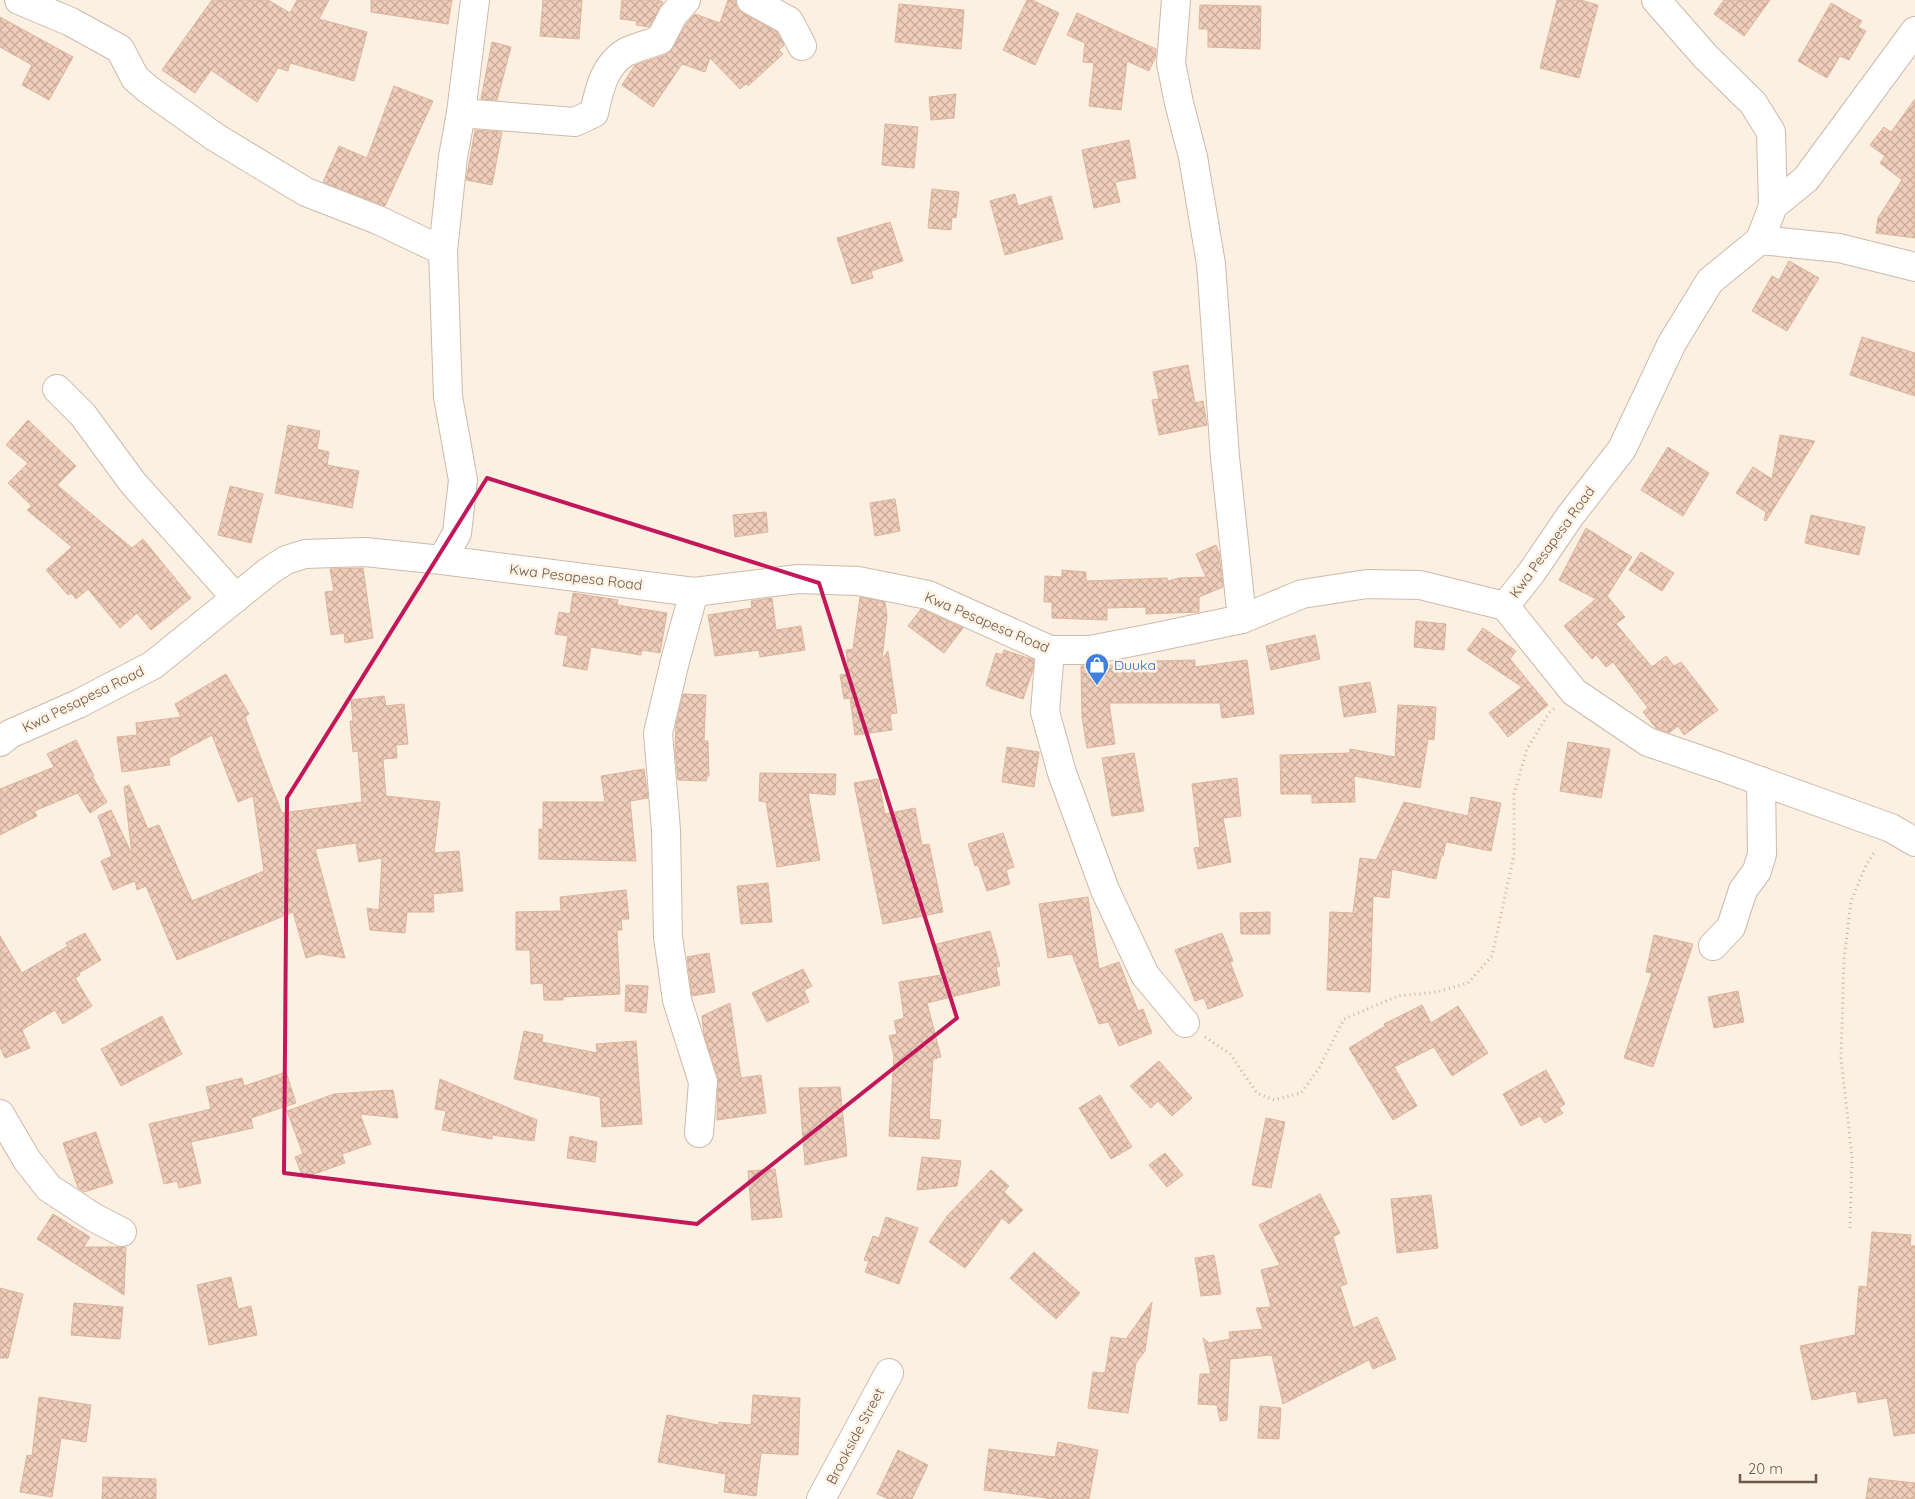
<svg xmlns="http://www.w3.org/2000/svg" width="1915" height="1499" font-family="Quicksand,sans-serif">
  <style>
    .building { fill: url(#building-cross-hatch); stroke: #e0b49b }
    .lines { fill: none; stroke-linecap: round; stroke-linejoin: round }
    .minor-casing { stroke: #cdbaab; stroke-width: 30 }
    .path { stroke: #d3b19e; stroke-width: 3; stroke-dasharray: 1 4; stroke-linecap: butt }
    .minor { stroke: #fff; stroke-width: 28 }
    .marked { fill: none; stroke: #c2185b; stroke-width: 4; stroke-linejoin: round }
    .labels { text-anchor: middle; stroke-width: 5; stroke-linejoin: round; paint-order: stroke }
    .street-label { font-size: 14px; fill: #705749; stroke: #fef4e6 }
    .shop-label { font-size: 14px; fill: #366cbe; stroke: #fef4e6; text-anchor: start }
  </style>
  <defs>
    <pattern id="building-cross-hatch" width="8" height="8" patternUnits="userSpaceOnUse" patternTransform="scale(1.25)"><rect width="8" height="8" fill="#eeceba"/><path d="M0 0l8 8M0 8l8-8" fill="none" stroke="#c5aa99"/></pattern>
  </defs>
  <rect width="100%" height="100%" fill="#fbf0e1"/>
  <!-- building -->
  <g class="building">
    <path d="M212 0H268L290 13 297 0H329L319 19 367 32 354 81 290 63 288 71 278 68 257 102 211 70 195 93 162 70Z"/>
    <path d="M371 0H452L448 24 371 12Z"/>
    <path d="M543 0H582L579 39 540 36Z"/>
    <path d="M622 0H658L663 2 649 27 636 25 637 21 620 19Z"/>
    <path d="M728 0H735L737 8 743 13 777 32 784 45 779 50 783 54 748 86 746 84 740 89 710 58 705 72 682 64 653 107 622 85 635 65 665 55 673 48 686 24 695 14 720 23Z"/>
    <path d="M1027 0H1032L1059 13 1035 65 1003 50Z"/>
    <path d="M1557 0H1580L1598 5 1579 78 1540 68Z"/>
    <path d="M1724 0H1770L1744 36 1714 14Z"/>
    <path d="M1831 3 1862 21 1858 27 1866 31 1849 60 1840 56 1827 78 1798 61Z"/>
    <path d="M899 4 964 10 961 49 895 42Z"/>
    <path d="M1200 5 1261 6 1260 49 1208 47V29H1199Z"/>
    <path d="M1077 13 1156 49V56L1149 71 1127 61 1121 110 1089 106 1094 63 1083 62 1085 43 1067 35Z"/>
    <path d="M0 17 73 57 49 100 22 85 32 65 0 47Z"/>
    <path d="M492 42 511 47 497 100 481 99Z"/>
    <path d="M394 86 433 101 385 206 323 182 339 146 367 158Z"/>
    <path d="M956 94 954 118 931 120 929 97Z"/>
    <path d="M1915 99V238L1876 233 1878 218 1902 180 1880 163 1885 156 1870 145 1884 127 1891 132Z"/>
    <path d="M885 124 918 127 914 168 882 165Z"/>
    <path d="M475 130 502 132 492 185 466 180Z"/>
    <path d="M1129 140 1136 178 1115 182 1120 202 1094 208 1082 150Z"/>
    <path d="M932 189 959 192 956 218 952 217 951 230 928 228Z"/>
    <path d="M1015 194 1018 206 1051 196 1063 239 1005 255 990 201Z"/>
    <path d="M890 222 903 261 871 271 873 278 852 284 837 238Z"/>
    <path d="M1789 261 1819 278 1787 331 1752 311 1772 276 1779 280Z"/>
    <path d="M1862 337 1915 353V396L1850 375Z"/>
    <path d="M1188 365 1195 403 1203 401 1207 425 1159 435 1152 400 1159 399 1153 372Z"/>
    <path d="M28 420 76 466 57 485 132 548 143 539 191 598 151 630 137 613 120 628 88 589 76 599 71 593 68 595 46 570 72 547 27 510 32 506 8 483 28 463 6 445Z"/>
    <path d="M288 425 320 431 317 449 329 452 327 465 359 471 352 508 275 493Z"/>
    <path d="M1780 435 1815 441 1766 521 1764 520 1766 512 1736 493 1753 467 1772 479Z"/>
    <path d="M1668 447 1709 473 1683 516 1641 490Z"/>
    <path d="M230 486 263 494 251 543 218 535Z"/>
    <path d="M895 499 900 531 875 536 870 503Z"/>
    <path d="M766 512 768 532 735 537 733 515Z"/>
    <path d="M1811 515 1865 527 1859 555 1805 543Z"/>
    <path d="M1586 528 1632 557 1607 596 1625 617 1616 624 1652 667 1666 656 1674 666 1681 662 1718 710 1684 735 1678 726 1669 733 1656 728 1643 712 1648 708 1613 662 1606 667 1596 655 1592 659 1564 626 1596 599 1559 580Z"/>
    <path d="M1216 545 1219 553 1223 587 1199 597V612L1146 614V607L1107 608V620L1052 618V602H1044L1045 576 1062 577V570L1086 572V581L1167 578 1168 581 1179 578 1206 577 1196 554Z"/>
    <path d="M1641 552 1674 573 1662 591 1629 570Z"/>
    <path d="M363 568 373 638 345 643 344 633 331 635 325 592 334 591 330 569Z"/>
    <path d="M573 593 618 600 617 605 667 613 660 653 642 650 641 655 591 647 587 670 563 666 568 636 555 634 559 612 570 614Z"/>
    <path d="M860 597 885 602 887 616 882 659 888 651 897 713 890 714 892 730 855 735 850 698 844 699 840 675 849 674 846 650 853 649Z"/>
    <path d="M772 598 776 630 801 626 805 650 760 657 759 650 715 656 708 615 752 608 751 601Z"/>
    <path d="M921 609 963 628 944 653 908 626Z"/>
    <path d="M1416 621 1446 624 1444 650 1414 647Z"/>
    <path d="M1483 628 1516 651 1510 659 1548 705 1508 737 1489 713 1522 687 1467 650Z"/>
    <path d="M1315 635 1320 659 1271 670 1266 646Z"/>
    <path d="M1004 650 1034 660 1033 670 1023 699 990 688V687L986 685 996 653 1002 655Z"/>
    <path d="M1195 660V667L1247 660 1254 714 1222 718 1220 703H1109L1115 744 1087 748 1082 717 1081 666 1155 664V661Z"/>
    <path d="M226 674 249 714 245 717 282 813 362 802 358 751 353 752 350 721H353L351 700 384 696 386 706 404 704 408 744 396 745 397 758 383 759 386 796 440 802 434 853 459 851 463 891 433 894 434 912H407L405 933 370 930 367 908 379 910 382 858 359 862 356 843 315 849 345 958 319 954 306 958 293 912 177 960 146 886 137 890 135 881 113 890 101 861 112 856 98 816 111 810 132 854 124 787 129 785 148 829 159 825 192 901 264 871 253 796 238 802 212 735 169 758 170 765 122 772 117 737 137 735 136 723 181 717 175 704Z"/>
    <path d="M1370 682 1376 712 1344 717 1339 687Z"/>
    <path d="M683 694 706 695 704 741H708L709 776H707L706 781 678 780 675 750 676 724Z"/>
    <path d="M1398 705 1436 707 1434 740 1428 739 1420 788 1354 776 1355 802 1312 803V794H1281L1280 755 1350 753V749L1395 757Z"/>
    <path d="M76 740 94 776H92L107 802 90 813 78 793 34 811 37 816 0 835V789L54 767 47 754Z"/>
    <path d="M1568 742 1610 749 1601 798 1560 791Z"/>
    <path d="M1007 747 1039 752 1034 787 1002 782Z"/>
    <path d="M1134 753 1144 811 1112 816 1102 758Z"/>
    <path d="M644 769 648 798 630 801 636 861 539 859V829H543V802H605L601 776Z"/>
    <path d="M760 773 836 774 835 795 808 793 820 860 777 867 766 802 759 801Z"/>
    <path d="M1237 778 1241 816 1223 818 1231 862 1198 869 1194 848 1200 847 1192 784Z"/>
    <path d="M878 779 885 814 915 808 922 845 929 844 943 912 883 924 854 783Z"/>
    <path d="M1471 797 1501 803 1491 851 1446 842 1443 856H1441L1436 879 1392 869 1389 898 1373 896 1370 992 1327 990 1330 912 1353 913 1360 858 1376 860 1404 802 1468 816Z"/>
    <path d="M1003 833 1014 867 1006 870 1010 884 987 891 978 865 975 866 968 844Z"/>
    <path d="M768 883 772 922 741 924 737 886Z"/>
    <path d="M626 890 629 919H621L622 930H617L620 994 563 997V1000H544L543 983 531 984 530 950H516V912L561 911 560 897Z"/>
    <path d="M1088 897 1099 969 1119 962 1138 1011 1143 1009 1152 1033 1119 1046 1107 1018 1108 1022 1099 1024 1072 954 1048 958 1039 904Z"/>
    <path d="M1270 912V934H1241L1240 913Z"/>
    <path d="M990 931 1000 966 996 967 1000 985 927 1003 941 1057 933 1059 929 1119 941 1120 939 1139 889 1136 894 1056 889 1036 897 1034 894 1021 904 1018 899 982 941 975 933 945Z"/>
    <path d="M85 933 101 960 79 973 80 975 75 978 92 1006 63 1024 55 1010 22 1030 30 1048 5 1058 0 1047V936L22 973 68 946 66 943Z"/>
    <path d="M1222 933 1233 961 1230 962 1243 996 1208 1009 1204 998 1195 1001 1175 950Z"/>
    <path d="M1654 935 1693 944 1653 1067 1624 1058 1652 973 1646 972Z"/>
    <path d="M709 953 715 992 692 996 687 957Z"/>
    <path d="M803 969 812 986 804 990 809 1002 767 1022 752 993Z"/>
    <path d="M626 985 648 986 646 1013 625 1011Z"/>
    <path d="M1738 991 1744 1022 1714 1028 1708 997Z"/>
    <path d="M730 1003 741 1078 761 1075 766 1113 717 1120 718 1078 704 1035 702 1016Z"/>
    <path d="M1422 1005 1431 1023 1458 1006 1488 1053 1452 1076 1434 1047 1394 1067 1417 1106 1393 1120 1349 1048 1385 1026 1384 1024Z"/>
    <path d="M162 1016 182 1054 121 1086 101 1049Z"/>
    <path d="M524 1031 543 1035 542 1042 597 1053 596 1044 636 1041 642 1124 602 1127 600 1097 514 1079Z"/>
    <path d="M1159 1061 1192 1098 1172 1116 1158 1101 1151 1108 1130 1086Z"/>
    <path d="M1546 1070 1565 1104 1559 1108 1563 1113 1545 1123 1540 1116 1521 1126 1503 1094Z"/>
    <path d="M286 1072 296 1103 251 1118 253 1128 191 1142 201 1183 179 1188 177 1181 164 1184 149 1124 211 1109 206 1087 242 1078 244 1086Z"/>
    <path d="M440 1079 537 1120 534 1141 492 1135V1139L442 1130 446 1111 435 1109Z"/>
    <path d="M840 1087 847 1156 805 1165 799 1088Z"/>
    <path d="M393 1090 398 1118 360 1114 371 1144 342 1154 345 1163 303 1178 295 1157 303 1154 287 1111 334 1094Z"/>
    <path d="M1100 1095 1132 1147 1111 1159 1079 1108Z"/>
    <path d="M1266 1118 1285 1122 1271 1188 1252 1185Z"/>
    <path d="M96 1132 113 1183 84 1192 78 1188 63 1143Z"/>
    <path d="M570 1136 597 1142 595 1162 567 1158Z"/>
    <path d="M1165 1153 1183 1175 1167 1187 1149 1165Z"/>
    <path d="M922 1157 961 1161 957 1186 917 1190Z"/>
    <path d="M775 1169 782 1217 752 1220 748 1171Z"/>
    <path d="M991 1170 1009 1186 1004 1192 1023 1210 1009 1224 1002 1218 965 1268 929 1242 948 1215Z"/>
    <path d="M1320 1194 1340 1233 1333 1237 1347 1284 1340 1286 1353 1328 1377 1317 1396 1359 1373 1369 1369 1360 1283 1404 1272 1355 1230 1359 1227 1420 1220 1421 1217 1405 1198 1404 1200 1374H1211L1203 1338 1209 1343 1230 1339 1229 1332 1263 1329 1256 1308 1271 1307 1261 1270 1280 1265 1259 1225Z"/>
    <path d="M1431 1195 1438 1248 1397 1253 1391 1199Z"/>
    <path d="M53 1214 90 1237 84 1247H126L124 1295 37 1239Z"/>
    <path d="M886 1217 918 1228 899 1284 865 1272 869 1261 864 1260 873 1236 879 1238Z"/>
    <path d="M1872 1232 1911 1235 1910 1246H1915V1433L1894 1436 1887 1398 1858 1403 1856 1391 1812 1400 1800 1346 1855 1335 1859 1286 1867 1287Z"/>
    <path d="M1034 1252 1080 1293 1056 1319 1010 1278Z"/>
    <path d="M1214 1255 1221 1294 1201 1296 1195 1258Z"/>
    <path d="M231 1277 238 1309 251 1306 257 1335 209 1345 197 1285Z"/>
    <path d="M0 1288 23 1294 8 1358H0Z"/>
    <path d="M1152 1302 1145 1351 1136 1363 1128 1413 1088 1408 1093 1372 1105 1373 1111 1337 1126 1339Z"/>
    <path d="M74 1303 123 1307 120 1339 71 1335Z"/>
    <path d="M753 1395 800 1398 798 1455 761 1453 756 1496 724 1492 726 1474 658 1462 667 1415 718 1425 719 1422 751 1425Z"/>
    <path d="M39 1397 91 1405 86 1442 61 1438 52 1497 20 1492 27 1455 32 1456Z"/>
    <path d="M1260 1406 1281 1408 1279 1439 1258 1438Z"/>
    <path d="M1058 1442 1098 1450 1089 1499H1047V1498L984 1490 989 1449 1055 1457Z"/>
    <path d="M898 1450 928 1465 912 1499H889L877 1494Z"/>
    <path d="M103 1477 156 1479V1499H102Z"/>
    <path d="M1869 1478 1915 1483V1499H1866Z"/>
  </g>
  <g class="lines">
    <!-- minor casing -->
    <g class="minor-casing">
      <g id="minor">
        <path d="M19 0 71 22 120 49 135 78 149 90 215 137 306 192 378 220 443 251"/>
        <path d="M751 0 789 21 802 46"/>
        <path d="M1176 0 1171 63 1179 103 1193 157 1211 264 1225 457 1242 619"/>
        <path d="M1656 0 1706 57 1753 103 1771 132 1773 206"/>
        <path d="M461 113 575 122 594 113C599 90 604 65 626 52 636 47 649 44 660 40L673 15 686 0"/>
        <path d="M1760 240 1773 206 1806 179 1915 31"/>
        <path d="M57 389 83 415 133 483 236 598"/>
        <path d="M442 560 457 533 463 480 448 397 443 251 453 157 461 113 475 0"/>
        <path d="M694 592 675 661 658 733 666 830 668 937 677 1000 703 1082 699 1133"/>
        <path d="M1505 606 1574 692 1648 742 1727 769 1891 828 1915 842"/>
        <path d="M1050 650 1045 712 1062 773 1105 890 1145 975 1185 1023"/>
        <path d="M0 742 10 734 78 704 153 665 269 571 286 560 305 554 365 552 442 560 694 592 798 579 858 581 928 595 1050 650H1090L1147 639 1242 619 1302 594 1367 584 1420 585 1505 606 1532 572 1570 516 1622 449 1672 343 1710 281 1760 240 1839 248 1915 267"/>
        <path d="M1713 946 1731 927 1743 890 1757 871 1762 854 1761 781"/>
        <path d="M0 1114 27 1160 49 1188 93 1217 122 1232"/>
        <path d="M821 1499 889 1373"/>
      </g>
    </g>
    <!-- path -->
    <g class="path">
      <path d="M1205 1037 1230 1054 1257 1093 1274 1100 1301 1093 1319 1068 1344 1019 1398 996 1437 992 1468 983 1492 956 1514 855V794L1527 749 1549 713 1555 708"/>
      <path d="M1850 1228 1852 1157 1841 1058 1844 959 1851 901 1866 865 1876 850"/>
    </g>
    <!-- minor -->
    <use href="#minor" class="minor"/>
  </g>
  <!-- marked area -->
  <path class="marked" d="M487 478 819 583 957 1018 697 1224 284 1173 287 798Z"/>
  <!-- icons -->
  <defs>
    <g id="shop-pin" transform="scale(1.25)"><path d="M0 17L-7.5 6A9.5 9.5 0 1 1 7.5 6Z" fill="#3f7fe0" stroke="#fef4e6"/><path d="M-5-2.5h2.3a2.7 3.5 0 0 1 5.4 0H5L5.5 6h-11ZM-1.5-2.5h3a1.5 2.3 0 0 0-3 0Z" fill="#fff"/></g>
  </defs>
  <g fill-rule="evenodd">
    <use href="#shop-pin" x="1097" y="665"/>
  </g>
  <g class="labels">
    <!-- street labels -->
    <g class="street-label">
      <text transform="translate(1552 542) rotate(-54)" y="5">Kwa Pesapesa Road</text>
      <text transform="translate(576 577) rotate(7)" y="5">Kwa Pesapesa Road</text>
      <text transform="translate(987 622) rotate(23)" y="5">Kwa Pesapesa Road</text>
      <text transform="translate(83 699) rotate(-26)" y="5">Kwa Pesapesa Road</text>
      <text transform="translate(855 1436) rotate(-62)" y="5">Brookside Street</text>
    </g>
    <!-- shop labels -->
    <g class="shop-label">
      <text x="1114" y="670">Duuka</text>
    </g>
  </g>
  <!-- scale -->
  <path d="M1740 1474v8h76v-8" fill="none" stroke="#705749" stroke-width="2.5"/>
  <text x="1748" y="1474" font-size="15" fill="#705749" stroke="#fef4e6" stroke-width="4" paint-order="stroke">20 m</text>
</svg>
